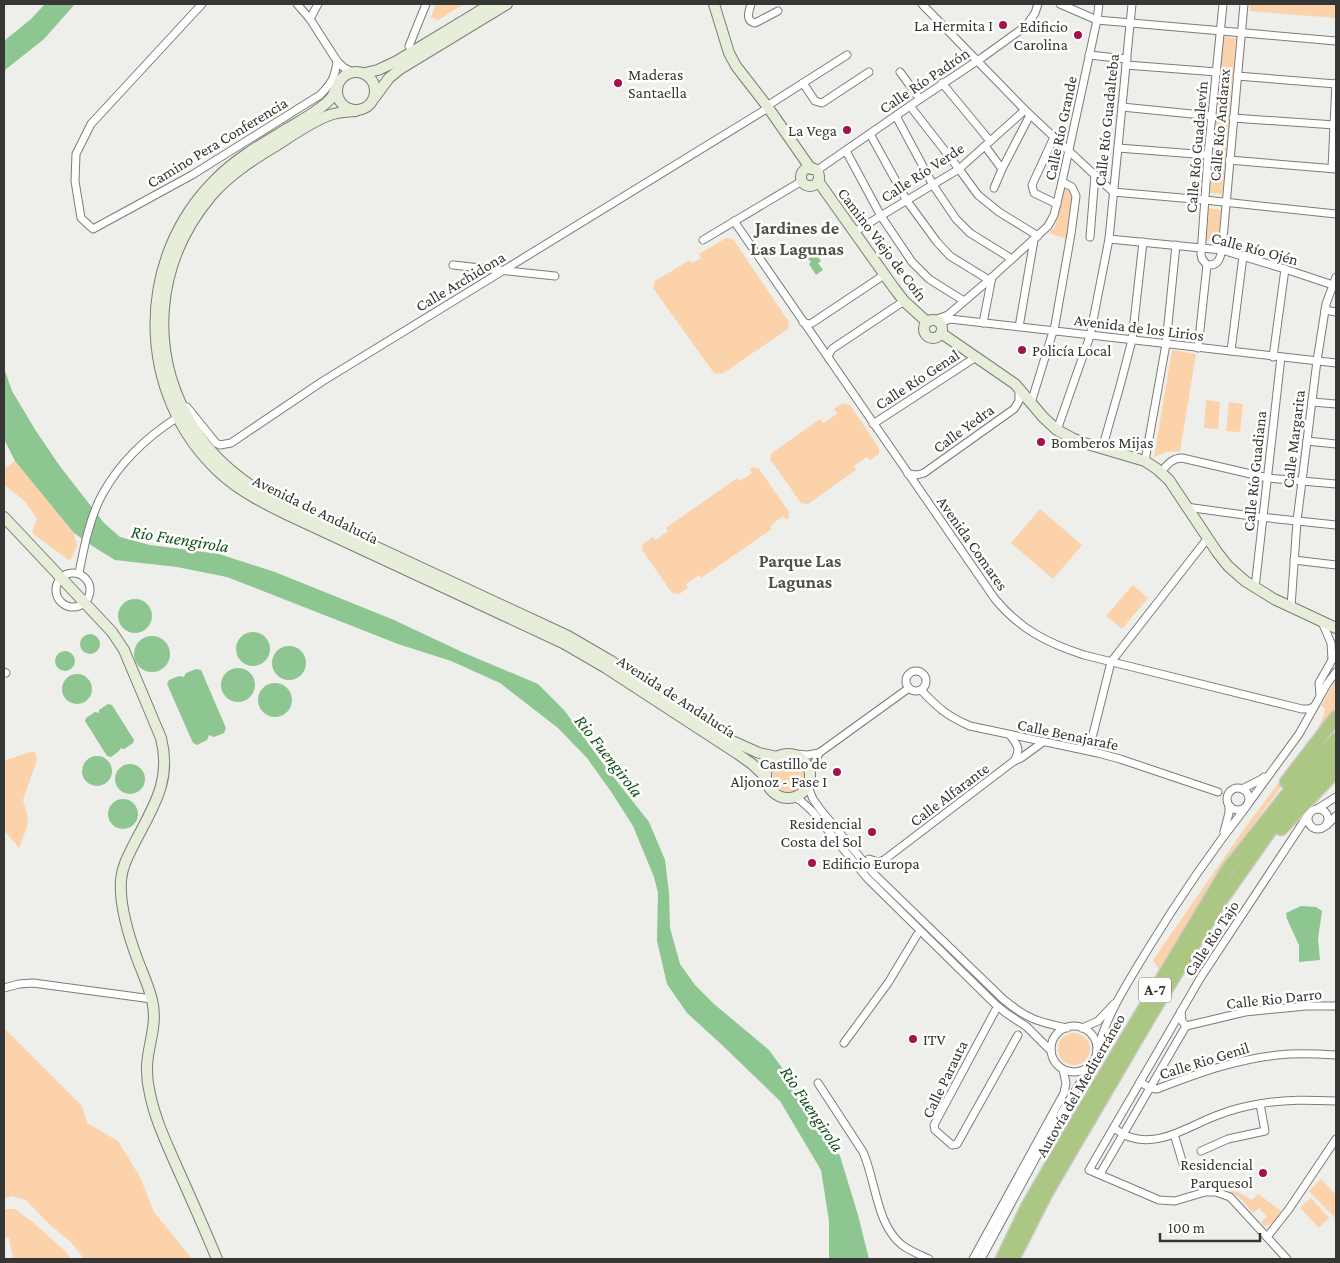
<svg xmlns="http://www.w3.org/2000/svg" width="1340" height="1263" font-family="'Crimson Pro',serif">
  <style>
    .green { fill: #fcd2aa }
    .water { fill: #8dc690 }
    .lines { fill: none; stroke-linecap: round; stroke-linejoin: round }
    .street-casing { stroke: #7c7c78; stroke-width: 9 }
    .secondary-casing { stroke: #7c7c78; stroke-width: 12 }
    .highway-casing { stroke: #cbcbca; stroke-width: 15 }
    .street { stroke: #fff; stroke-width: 7 }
    .secondary { stroke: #e6eeda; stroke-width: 10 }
    .highway { stroke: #acc784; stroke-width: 12 }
    .poi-dot { fill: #a5114d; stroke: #fffffe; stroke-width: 2 }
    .labels { text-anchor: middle; stroke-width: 5; stroke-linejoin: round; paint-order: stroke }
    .shield { fill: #fffffe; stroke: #727271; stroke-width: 1 }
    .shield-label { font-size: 15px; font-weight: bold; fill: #363635 }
    .poi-label { font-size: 16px; fill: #363635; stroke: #fffffe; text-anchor: end }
    .street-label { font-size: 16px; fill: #363635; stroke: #fffffe }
    .neighbourhood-label { font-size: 18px; font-weight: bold; fill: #50504d; stroke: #fffffe }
    .water-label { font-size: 18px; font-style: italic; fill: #175320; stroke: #fffffe }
  </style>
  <rect width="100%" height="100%" fill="#eeeeea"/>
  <!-- green -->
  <g class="green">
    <path d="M436 4H464L438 20 431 17Z"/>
    <path d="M1250 4H1336V18L1250 11Z"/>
    <path d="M1223 37 1236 38 1222 194 1210 193Z"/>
    <path d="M1064 189 1069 190 1073 197 1067 239 1049 233 1055 226Z"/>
    <path d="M1208 208 1221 210 1218 242 1205 241Z"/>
    <path d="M726 238 733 239 789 322 788 329 722 374 714 373 653 288 655 281 690 260 692 263 701 258 699 254Z"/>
    <path d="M1172 350 1196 354 1180 451 1167 452 1154 457Z"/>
    <path d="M1206 400 1220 402 1218 429 1204 428Z"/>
    <path d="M1229 402 1243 404 1240 432 1226 431Z"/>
    <path d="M842 403 850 405 879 448V454L870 460 867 457 854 466 856 470 808 504 801 503 770 459 772 453 820 419 823 423 837 414 834 409Z"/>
    <path d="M15 461 74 533 77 546 70 561 32 533 37 519 25 501 4 485V469Z"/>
    <path d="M753 467 759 469 789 512V518L786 520 783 516 770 526 772 529 701 578 699 575 686 584 688 588 679 594 672 593 642 550 643 544 653 537 656 540 668 531 666 528 737 478 740 481 752 473 750 469Z"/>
    <path d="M1040 509 1082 545 1053 579 1011 543Z"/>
    <path d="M1133 585 1148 598 1122 629 1106 616Z"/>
    <path d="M1335 681H1336V707L1322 731 1218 873 1160 971 1153 960 1244 829 1315 734 1324 715 1325 708 1321 706Z"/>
    <path d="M30 752H35L37 760 23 800 28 818 27 827 19 848 4 830V761Z"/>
    <circle cx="789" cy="776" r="16"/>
    <path d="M4 1030 7 1031 82 1106 87 1123 118 1141 140 1177 154 1212 192 1259H84L71 1242 50 1225 26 1200 11 1196 4 1198Z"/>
    <circle cx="1074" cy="1049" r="16"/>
    <path d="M1321 1179 1336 1195V1217L1335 1218 1309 1191Z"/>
    <path d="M1231 1190 1240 1193 1252 1200 1258 1194 1281 1211C1277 1217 1272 1226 1264 1226L1261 1222 1267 1217 1259 1208 1253 1213 1238 1196 1230 1192Z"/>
    <path d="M1311 1198 1329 1218 1319 1228 1300 1208Z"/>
    <path d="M4 1209H15L36 1225 67 1253 70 1259H13L9 1238 4 1237Z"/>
  </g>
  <!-- water -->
  <g class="water">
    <path d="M45 4H75L44 39 5 70 4 72V41L31 19Z"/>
    <path d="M811 247 821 261 818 263 823 270 816 275 809 264 811 262 807 258 805 259 802 253Z"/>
    <path d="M4 368 12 391 36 431 59 465 104 523 120 537 150 545 219 554 275 572 394 620 462 652 538 684 564 710 601 761 649 822 665 860 669 893 670 928 680 964 695 985 714 1004 769 1050 810 1106 840 1156 858 1215 869 1259 829 1258V1221L821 1170 780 1101 721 1044 687 1013 667 984 657 941 658 893 654 877 633 826 612 793 587 758 558 728 500 683 451 661 398 644 227 577 177 567 115 560 97 549 74 533 15 461 4 439Z"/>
    <circle cx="135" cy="616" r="17"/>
    <circle cx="253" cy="649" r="17"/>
    <circle cx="90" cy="644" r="10"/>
    <circle cx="152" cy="654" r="18"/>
    <circle cx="289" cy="663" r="17"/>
    <circle cx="65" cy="661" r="10"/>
    <circle cx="238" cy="685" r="17"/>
    <path d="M196 669 201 670 226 728 224 733 214 737 209 735 207 740 197 745 193 743 167 684 169 680 179 676 184 677 186 673Z"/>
    <circle cx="77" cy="689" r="15"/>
    <circle cx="275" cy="700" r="17"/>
    <path d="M108 704 112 705 134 740 133 743 124 749 121 748 119 751 111 757 107 756 85 721 86 718 95 712 99 713V710Z"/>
    <circle cx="97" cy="771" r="15"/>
    <circle cx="130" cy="779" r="15"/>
    <circle cx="123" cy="814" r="15"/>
    <path d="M1301 906 1316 907 1322 911 1318 939 1320 960 1299 962V945L1287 919 1286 913Z"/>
  </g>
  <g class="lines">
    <!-- street casing -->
    <g class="street-casing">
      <g id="street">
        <path d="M202 4 91 124 76 154 75 181 81 218 93 229 192 175 320 95C332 83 335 77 337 61"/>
        <path d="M297 4 310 19 337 61 343 67 352 72"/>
        <path d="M751 4C749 11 745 21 755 23L778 11"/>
        <path d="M922 4 1025 110 1113 192 1205 200 1336 214"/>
        <path d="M1060 4 1097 20 1336 41"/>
        <path d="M1223 4 1208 155 1201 254 1202 259 1207 265C1218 266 1220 259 1222 250L1244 4"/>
        <path d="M310 19 318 4"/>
        <path d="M409 46 426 4"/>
        <path d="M1089 55 1127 59"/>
        <path d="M1126 65 1217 72"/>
        <path d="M900 72 920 99"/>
        <path d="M1237 76 1336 84"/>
        <path d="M803 83 815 101 822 103 869 72"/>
        <path d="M942 83 990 141"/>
        <path d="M767 106 847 55"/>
        <path d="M910 106 959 169 978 195 999 212 1038 236"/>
        <path d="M1122 107 1212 116"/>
        <path d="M896 116 933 185 956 219 970 233 1012 259"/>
        <path d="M1233 118 1335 125"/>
        <path d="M870 134 907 201 937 242 950 256 989 280"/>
        <path d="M1054 137 1032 185 1034 193 1057 204"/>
        <path d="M985 146 1002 169 1030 115"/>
        <path d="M1118 148 1208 155"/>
        <path d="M846 151 881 216 912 262 929 279 964 301"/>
        <path d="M1229 160 1336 169"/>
        <path d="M1332 168 1336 83"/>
        <path d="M816 171 920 99 983 57 1026 26 1035 13 1038 4"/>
        <path d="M994 188 1002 169"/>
        <path d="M734 221 995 599C1020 629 1047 643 1084 655L1302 709H1308L1314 707"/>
        <path d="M854 232 959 169 1025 110"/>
        <path d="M1090 237 1095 175"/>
        <path d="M1109 239 1222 250 1285 269 1333 285"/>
        <path d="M703 240 802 181"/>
        <path d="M453 265 555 276"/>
        <path d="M1325 310 1336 312"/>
        <path d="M935 320 948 315 989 280 1048 226 1054 215 1062 182 1097 20 1099 4"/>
        <path d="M803 322 809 324 812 323 884 275"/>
        <path d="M940 323 950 319 1336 363"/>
        <path d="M983 323 992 277"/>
        <path d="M1019 327 1034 240"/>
        <path d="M1198 348 1207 265"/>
        <path d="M1231 351 1243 256"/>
        <path d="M1273 357 1285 269"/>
        <path d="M829 359 828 356 832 349 904 301"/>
        <path d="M1312 402 1336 404"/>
        <path d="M1031 403 1055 325 1071 234 1076 196 1072 187 1062 182"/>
        <path d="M187 407 216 443 220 445 231 443 323 381 768 108"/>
        <path d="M873 424 976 357"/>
        <path d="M1057 430 1090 336 1109 239 1132 4"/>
        <path d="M1307 441 1336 444"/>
        <path d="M1102 449 1120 386 1132 340 1143 242"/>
        <path d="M1145 461 1166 344 1176 245"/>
        <path d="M1161 472C1167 465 1172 458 1182 458L1268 478 1336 484"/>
        <path d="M908 474 917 475 924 473 1014 409 1019 401V389"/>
        <path d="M1186 507 1259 517 1336 525"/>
        <path d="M1294 560 1336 565"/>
        <path d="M79 573C84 547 90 516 103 493 121 461 148 436 178 417"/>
        <circle cx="73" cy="590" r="17"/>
        <path d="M1255 588 1281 357"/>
        <path d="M1291 607 1297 521 1317 361 1326 304 1336 277"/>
        <circle cx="916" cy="681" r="10"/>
        <path d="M4 672 6 673"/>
        <path d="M921 690C938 708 947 716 970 726L1098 753 1120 759 1218 792"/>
        <path d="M1320 695 1319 683 1332 660 1331 643 1322 622"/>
        <path d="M1010 735C1018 746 1021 749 1014 761"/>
        <path d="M1089 750 1111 662 1207 539"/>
        <path d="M819 753 909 688"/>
        <path d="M794 754 808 755 819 753 811 772"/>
        <path d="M808 787 813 799 820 809 873 873 1003 999C1026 1018 1037 1022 1067 1028"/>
        <circle cx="1238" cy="799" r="11"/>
        <path d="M1242 789 1260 780 1264 777"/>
        <path d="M796 798 801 801 812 811 867 878 996 1005 1006 1013 1027 1027 1051 1051"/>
        <path d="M1248 804 1299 734 1327 684 1336 672"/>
        <circle cx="1318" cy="819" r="10"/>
        <path d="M1317 809 1336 797"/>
        <path d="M1327 825 1336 816"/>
        <path d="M1224 832 1229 813V806"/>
        <path d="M869 859 878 862 884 860 1014 761 1021 758 1043 742"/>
        <path d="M4 988 19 984 33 983 152 999"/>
        <path d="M995 1011 934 1125 935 1130 952 1145 957 1144 1018 1035"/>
        <path d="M1181 1011 1182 1021 1186 1026 1245 1012 1306 1006H1336"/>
        <circle cx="1074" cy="1049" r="23"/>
        <path d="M1082 1028 1098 1021 1114 1004"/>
        <path d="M844 1043 888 983 917 935"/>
        <path d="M1097 1051C1107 1014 1128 982 1148 949 1178 900 1210 853 1246 807"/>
        <path d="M1140 1082 1150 1088 1157 1089C1201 1072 1242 1057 1290 1054 1305 1053 1321 1054 1336 1055"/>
        <path d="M818 1083 863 1152C876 1181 876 1224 902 1245 910 1251 920 1255 929 1259"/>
        <path d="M1114 1128C1118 1131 1123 1134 1127 1136 1159 1149 1190 1125 1218 1115 1231 1110 1246 1106 1259 1104 1285 1099 1311 1100 1336 1101"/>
        <path d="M1174 1134 1183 1164"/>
        <path d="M1201 1151 1228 1139 1265 1131 1260 1104"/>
        <path d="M1100 1174 1186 1026"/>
        <path d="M1267 1237 1289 1209 1336 1139"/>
        <path d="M973 1259 1064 1093 1066 1083 1063 1070"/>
        <path d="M981 1259 1052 1128 1091 1065"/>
        <path d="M1287 1259 1230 1197 1216 1192H1205L1175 1201 1159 1200 1089 1170 1201 977 1308 815"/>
      </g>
    </g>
    <!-- secondary casing -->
    <g class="secondary-casing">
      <g id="secondary">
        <path d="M714 4 729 53 736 66 767 106 811 169"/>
        <circle cx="356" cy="91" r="19"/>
        <path d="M365 73 378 70 397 61 491 4"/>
        <path d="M337 87C335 90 334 94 332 97 323 109 298 122 285 130 262 144 237 158 217 178 134 258 135 395 220 473 240 491 263 503 288 515L563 643 606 668 738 754 752 764 766 777"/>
        <path d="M375 97 389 78 400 69 507 4"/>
        <path d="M356 111C347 112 338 112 330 115 310 122 292 136 274 147 251 161 229 175 211 196 155 263 147 353 194 428 212 458 240 480 269 497L568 636 611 661 730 740 759 753 777 757"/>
        <circle cx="810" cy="177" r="9"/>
        <path d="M818 181 894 288 904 301 927 322"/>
        <circle cx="933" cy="329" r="9"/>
        <path d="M941 333 1015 384 1043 417 1057 430 1072 438 1084 443 1145 461 1157 469 1169 480 1217 552 1228 566 1245 581 1274 599 1336 628"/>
        <path d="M4 517 112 632 124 650 161 738C172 781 153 807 134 844 128 856 122 867 121 880 119 905 129 937 138 961 143 974 149 987 152 1000 157 1020 151 1037 148 1056 146 1069 147 1082 150 1094 155 1119 166 1142 176 1165 190 1196 204 1228 217 1259"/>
        <circle cx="788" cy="776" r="22"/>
      </g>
    </g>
    <!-- highway casing -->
    <g class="highway-casing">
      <g id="highway">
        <path d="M1286 782 1336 717"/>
        <path d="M1281 829 1336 771"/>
        <path d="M1002 1259 1027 1207 1069 1134 1227 870 1296 783 1336 739"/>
        <path d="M1013 1259 1046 1194 1152 1013 1220 902 1270 831 1307 786 1336 754"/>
      </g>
    </g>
    <!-- street -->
    <use href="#street" class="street"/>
    <!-- secondary -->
    <use href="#secondary" class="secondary"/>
    <!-- highway -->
    <use href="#highway" class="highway"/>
  </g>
  <!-- markers -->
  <g class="poi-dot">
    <circle cx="1003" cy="25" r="5"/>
    <circle cx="1078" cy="35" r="5"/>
    <circle cx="618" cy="83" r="5"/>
    <circle cx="847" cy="130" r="5"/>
    <circle cx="1022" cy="350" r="5"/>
    <circle cx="1041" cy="442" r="5"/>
    <circle cx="837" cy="772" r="5"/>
    <circle cx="872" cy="832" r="5"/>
    <circle cx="812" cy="863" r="5"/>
    <circle cx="913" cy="1039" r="5"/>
    <circle cx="1263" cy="1173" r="5"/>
  </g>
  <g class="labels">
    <!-- shield labels -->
    <rect class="shield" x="1139" y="977.5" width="32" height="25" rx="4"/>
    <g class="shield-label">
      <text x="1155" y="995">A-7</text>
    </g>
    <!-- poi labels -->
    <g class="poi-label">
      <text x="993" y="31">La Hermita I</text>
      <text x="1068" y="32">Edificio<tspan x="1068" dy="18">Carolina</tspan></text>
      <text x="628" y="80" text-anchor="start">Maderas<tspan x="628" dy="18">Santaella</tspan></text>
      <text x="837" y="136">La Vega</text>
      <text x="1032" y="356" text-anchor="start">Policía Local</text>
      <text x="1051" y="448" text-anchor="start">Bomberos Mijas</text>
      <text x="827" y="769">Castillo de<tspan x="827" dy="18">Aljonoz - Fase I</tspan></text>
      <text x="862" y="829">Residencial<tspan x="862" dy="18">Costa del Sol</tspan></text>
      <text x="822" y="869" text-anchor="start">Edificio Europa</text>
      <text x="923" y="1045" text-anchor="start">ITV</text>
      <text x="1253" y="1170">Residencial<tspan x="1253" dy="18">Parquesol</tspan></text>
    </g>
    <!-- street labels -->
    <g class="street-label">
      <text transform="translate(924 80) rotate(-34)" y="6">Calle Río Padrón</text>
      <text transform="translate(1106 120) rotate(-84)" y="6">Calle Río Guadalteba</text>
      <text transform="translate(1219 125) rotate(-85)" y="6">Calle Río Andarax</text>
      <text transform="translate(1060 128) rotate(-78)" y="6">Calle Río Grande</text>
      <text transform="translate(217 142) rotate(-31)" y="6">Camino Pera Conferencia</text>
      <text transform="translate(1196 147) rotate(-85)" y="6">Calle Río Guadalevín</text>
      <text transform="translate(922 172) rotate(-33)" y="6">Calle Río Verde</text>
      <text transform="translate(883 244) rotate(53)" y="6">Camino Viejo de Coín</text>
      <text transform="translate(1255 248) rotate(15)" y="6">Calle Río Ojén</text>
      <text transform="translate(460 281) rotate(-31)" y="6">Calle Archidona</text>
      <text transform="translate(1139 327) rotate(7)" y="6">Avenida de los Lirios</text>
      <text transform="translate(917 379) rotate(-33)" y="6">Calle Río Genal</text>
      <text transform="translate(963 428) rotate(-36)" y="6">Calle Yedra</text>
      <text transform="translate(1293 439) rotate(-83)" y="6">Calle Margarita</text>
      <text transform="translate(1254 471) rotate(-84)" y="6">Calle Río Guadiana</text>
      <text transform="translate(316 509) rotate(26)" y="6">Avenida de Andalucía</text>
      <text transform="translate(973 543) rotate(55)" y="6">Avenida Comares</text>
      <text transform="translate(677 696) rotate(33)" y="6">Avenida de Andalucía</text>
      <text transform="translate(1068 734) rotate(12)" y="6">Calle Benajarafe</text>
      <text transform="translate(949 794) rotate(-37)" y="6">Calle Alfarante</text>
      <text transform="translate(1211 938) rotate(-57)" y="6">Calle Rio Tajo</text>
      <text transform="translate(1274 998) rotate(-6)" y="6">Calle Rio Darro</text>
      <text transform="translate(1204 1060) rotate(-17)" y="6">Calle Rio Genil</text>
      <text transform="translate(944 1079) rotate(-64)" y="6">Calle Parauta</text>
      <text transform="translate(1080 1085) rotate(-60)" y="6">Autovía del Mediterráneo</text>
    </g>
    <!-- neighbourhood labels -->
    <g class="neighbourhood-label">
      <text x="797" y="234">Jardines de<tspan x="797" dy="21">Las Lagunas</tspan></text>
      <text x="800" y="567">Parque Las<tspan x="800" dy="21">Lagunas</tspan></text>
    </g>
    <!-- water labels -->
    <g class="water-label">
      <text transform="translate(180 539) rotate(9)" y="6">Rio Fuengirola</text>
      <text transform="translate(609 756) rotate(52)" y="6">Rio Fuengirola</text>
      <text transform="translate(812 1109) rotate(56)" y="6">Rio Fuengirola</text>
    </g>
  </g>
  <!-- border -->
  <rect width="1340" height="1263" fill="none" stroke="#363635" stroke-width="10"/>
  <!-- scale -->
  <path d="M1160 1233v8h100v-8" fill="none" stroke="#363635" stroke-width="2.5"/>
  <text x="1168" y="1233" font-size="15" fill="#363635" stroke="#fffffe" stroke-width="4" paint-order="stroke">100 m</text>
</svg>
